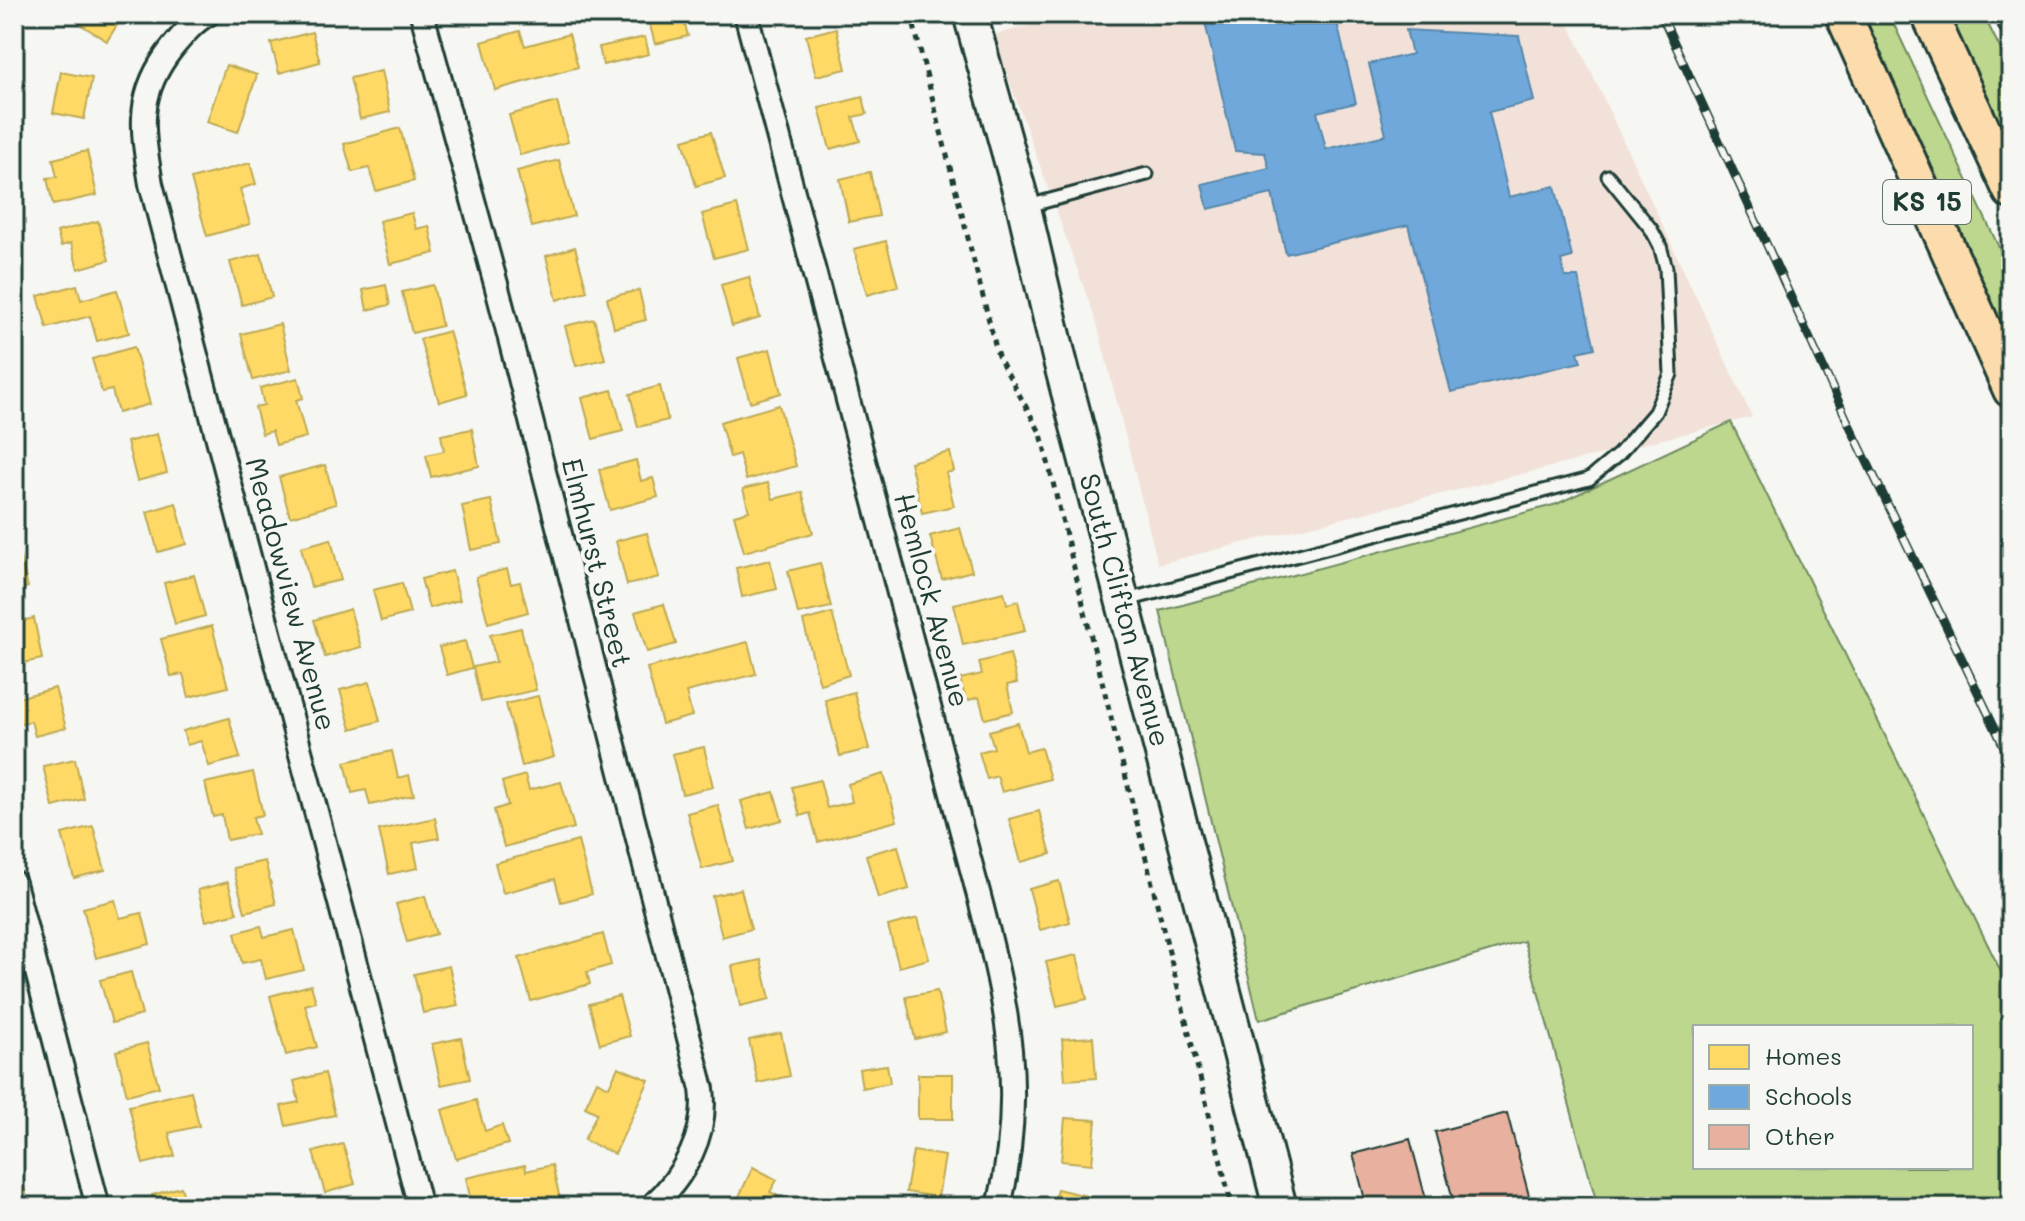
<svg xmlns="http://www.w3.org/2000/svg" width="2025" height="1221" font-family="Mali,sans-serif">
  <style>
    .built { fill: #f2e1d9 }
    .green { fill: #bdd78e; stroke: #6e8a61; stroke-width: 2; fill-rule: evenodd }
    .homes { fill: #ffd966; stroke: #bcaa57; stroke-width: 2 }
    .schools { fill: #6fa8dc; stroke: #5788aa; stroke-width: 2 }
    .building { fill: #e8b09f; stroke: #1f3d34; stroke-width: 2 }
    .lines { fill: none; stroke-linecap: round; stroke-linejoin: round }
    .lane-casing { stroke: #1f3d34; stroke-width: 17 }
    .street-casing { stroke: #1f3d34; stroke-width: 28 }
    .secondary-casing { stroke: #1f3d34; stroke-width: 38 }
    .primary-casing { stroke: #1f3d34; stroke-width: 40 }
    .path { stroke: #1f3d34; stroke-width: 5; stroke-dasharray: 6 6; stroke-linecap: butt }
    .lane { stroke: #f6f6f2; stroke-width: 11 }
    .street { stroke: #f6f6f2; stroke-width: 22 }
    .secondary { stroke: #f6f6f2; stroke-width: 32 }
    .primary { stroke: #fcdcac; stroke-width: 34 }
    .rail-casing { stroke: #1f3d34; stroke-width: 9 }
    .rail { stroke: #f6f6f2; stroke-width: 6; stroke-dasharray: 18; stroke-linecap: butt }
    .labels { text-anchor: middle; stroke-width: 8; stroke-linejoin: round; paint-order: stroke }
    .shield { fill: #f6f6f2; stroke: #60746d; stroke-width: 2 }
    .shield-label { font-size: 26px; font-weight: bold; fill: #1f3d34 }
    .street-label { font-size: 28px; fill: #1f3d34; stroke: #f6f6f2 }
  </style>
  <rect width="100%" height="100%" fill="#f6f6f2"/>
  <filter id="ink" filterUnits="userSpaceOnUse"><feTurbulence type="fractalNoise" baseFrequency=".0125" numOctaves="2"/><feDisplacementMap in="SourceGraphic" scale="16" xChannelSelector="R" yChannelSelector="G"/><feConvolveMatrix kernelMatrix="1 2 1 2 8 2 1 2 1" color-interpolation-filters="sRGB"/></filter>
  <g filter="url(#ink)">
    <!-- built -->
    <path class="built" d="M1073 14H1564L1752 417 1158 564 1097 324 993 35Z"/>
    <!-- green -->
    <g class="green">
      <path d="M1858 14H1889L2011 273V346Z"/>
      <path d="M1945 14H1983L2011 70V156Z"/>
      <path d="M1731 422 2011 992V1207H1598L1524 941 1259 1020 1160 611 1557 504ZM1695 1027H1971V1167H1695Z"/>
    </g>
    <!-- homes -->
    <g class="homes">
      <path d="M87 14H124L107 41 80 24Z"/>
      <path d="M647 14H682L688 36 655 44Z"/>
      <path d="M836 28 846 69 816 76 806 36Z"/>
      <path d="M520 31 525 46 569 34 578 67 495 90 482 42Z"/>
      <path d="M312 32 320 62 279 73 271 43Z"/>
      <path d="M645 37 649 54 603 65 599 47Z"/>
      <path d="M226 65 257 75 238 132 207 122Z"/>
      <path d="M381 71 390 112 360 119 350 78Z"/>
      <path d="M61 72 92 78 84 119 53 113Z"/>
      <path d="M863 97 867 114 853 117 860 141 830 149 819 108Z"/>
      <path d="M557 102 568 142 520 155 509 115Z"/>
      <path d="M400 128 414 181 376 191 369 168 352 172 344 144Z"/>
      <path d="M711 132 725 178 696 186 683 140Z"/>
      <path d="M87 151 97 195 53 205 47 178 57 177 53 159Z"/>
      <path d="M559 160 574 216 532 227 517 171Z"/>
      <path d="M250 163 256 184 240 189 250 224 207 236 191 179Z"/>
      <path d="M870 172 879 216 849 222 840 179Z"/>
      <path d="M737 205 749 249 714 258 702 214Z"/>
      <path d="M412 213 416 229 429 226 435 253 390 264 379 221Z"/>
      <path d="M98 221 109 260 78 269 71 243 61 246 57 232Z"/>
      <path d="M886 241 898 286 867 295 854 249Z"/>
      <path d="M575 247 587 291 557 300 546 256Z"/>
      <path d="M261 254 272 297 242 305 230 262Z"/>
      <path d="M749 277 760 318 732 326 721 285Z"/>
      <path d="M77 285 81 300 117 290 129 333 97 341 90 316 47 328 38 296Z"/>
      <path d="M386 285 390 305 367 310 363 290Z"/>
      <path d="M433 285 442 326 412 333 402 292Z"/>
      <path d="M639 290 646 320 614 328 607 298Z"/>
      <path d="M594 319 605 359 576 366 565 326Z"/>
      <path d="M280 324 291 370 253 380 241 334Z"/>
      <path d="M449 331 467 394 439 402 420 339Z"/>
      <path d="M134 347 150 404 118 413 112 390 102 392 92 359Z"/>
      <path d="M770 349 781 393 750 402 738 358Z"/>
      <path d="M298 378 303 398 296 400 306 437 276 445 272 431 262 434 255 407 264 405 260 388Z"/>
      <path d="M660 386 668 420 638 427 630 394Z"/>
      <path d="M612 390 623 431 593 439 582 398Z"/>
      <path d="M779 405 796 466 746 480 739 454 730 457 720 422Z"/>
      <path d="M472 429 479 466 431 477 426 455 444 451 441 435Z"/>
      <path d="M157 434 167 473 137 481 127 442Z"/>
      <path d="M950 452 954 471 946 473 954 506 922 513 910 462Z"/>
      <path d="M636 460 641 481 653 478 658 497 610 510 599 470Z"/>
      <path d="M325 465 336 504 290 517 279 477Z"/>
      <path d="M768 483 773 499 802 492 813 533 744 552 734 515 749 511 743 489Z"/>
      <path d="M491 500 501 544 471 550 462 506Z"/>
      <path d="M176 503 187 544 158 552 147 512Z"/>
      <path d="M960 528 972 571 942 579 930 536Z"/>
      <path d="M647 533 659 577 627 585 616 541Z"/>
      <path d="M331 539 341 580 311 587 301 547Z"/>
      <path d="M14 546H17L28 587 14 591Z"/>
      <path d="M770 560 777 589 742 597 736 568Z"/>
      <path d="M820 563 831 607 798 614 788 571Z"/>
      <path d="M507 569 511 584 520 582 528 612 488 623 476 577Z"/>
      <path d="M452 571 460 600 429 608 421 579Z"/>
      <path d="M194 575 205 616 175 624 164 583Z"/>
      <path d="M402 583 410 613 381 621 373 590Z"/>
      <path d="M1004 592 1007 604 1018 601 1025 631 963 645 954 604Z"/>
      <path d="M664 604 676 644 647 652 635 612Z"/>
      <path d="M350 609 361 647 325 657 314 620Z"/>
      <path d="M832 613 849 675 820 684 803 621Z"/>
      <path d="M34 618 42 659 14 665V623Z"/>
      <path d="M212 626 228 687 189 697 183 674 171 676 161 639Z"/>
      <path d="M521 628 536 690 481 702 473 667 496 662 490 635Z"/>
      <path d="M465 641 472 668 447 675 439 647Z"/>
      <path d="M748 642 756 674 686 692 692 716 662 724 647 668Z"/>
      <path d="M1010 654 1017 683 1007 685 1013 712 985 719 979 697 966 701 960 679 982 674 979 662Z"/>
      <path d="M370 682 380 721 351 729 340 690Z"/>
      <path d="M55 688 66 728 35 736 31 721 21 724 14 699Z"/>
      <path d="M854 692 869 749 840 756 825 700Z"/>
      <path d="M538 696 554 757 522 766 506 704Z"/>
      <path d="M229 718 240 758 209 766 201 741 187 745 183 731Z"/>
      <path d="M1018 723 1026 752 1041 748 1050 779 1002 792 997 776 987 779 979 752 994 748 989 731Z"/>
      <path d="M704 747 713 787 682 794 672 754Z"/>
      <path d="M392 751 398 778 409 775 414 795 370 805 366 790 352 793 345 762Z"/>
      <path d="M75 759 84 799 53 807 43 766Z"/>
      <path d="M253 772 263 815 253 817 257 834 227 840 222 815 213 817 205 783Z"/>
      <path d="M884 774 897 821 818 842 810 813 800 816 792 787 820 780 827 808 852 802 848 784Z"/>
      <path d="M525 775 529 790 561 782 574 828 504 847 494 810 508 805 502 782Z"/>
      <path d="M774 792 782 820 749 829 741 801Z"/>
      <path d="M718 805 733 861 702 869 687 813Z"/>
      <path d="M1039 811 1051 854 1021 862 1009 819Z"/>
      <path d="M435 818 439 838 413 843 418 868 389 874 379 830Z"/>
      <path d="M93 826 105 870 74 878 62 834Z"/>
      <path d="M578 841 592 894 561 902 555 879 503 893 495 863Z"/>
      <path d="M898 846 909 889 878 898 866 855Z"/>
      <path d="M265 861 276 904 245 912 233 868Z"/>
      <path d="M1059 881 1070 922 1040 930 1029 889Z"/>
      <path d="M228 882 237 913 206 921 198 890Z"/>
      <path d="M741 889 751 929 722 937 712 896Z"/>
      <path d="M425 896 436 934 407 942 396 904Z"/>
      <path d="M115 900 120 918 142 913 150 944 96 958 83 908Z"/>
      <path d="M918 918 929 959 899 967 888 926Z"/>
      <path d="M261 926 264 937 294 930 304 970 266 979 261 959 242 963 235 933Z"/>
      <path d="M603 934 611 965 587 972 590 984 531 1001 519 958Z"/>
      <path d="M1077 955 1087 999 1057 1006 1046 962Z"/>
      <path d="M761 960 770 999 740 1006 732 966Z"/>
      <path d="M449 966 458 1006 423 1013 414 974Z"/>
      <path d="M131 972 142 1015 112 1023 100 980Z"/>
      <path d="M311 985 316 1002 305 1005 317 1047 286 1055 270 996Z"/>
      <path d="M937 991 946 1032 915 1039 906 997Z"/>
      <path d="M619 996 630 1036 600 1044 589 1004Z"/>
      <path d="M781 1033 790 1076 758 1083 749 1040Z"/>
      <path d="M1093 1037 1096 1078 1065 1080 1062 1039Z"/>
      <path d="M461 1038 470 1079 441 1085 432 1044Z"/>
      <path d="M147 1043 159 1087 127 1095 116 1051Z"/>
      <path d="M887 1065 890 1083 862 1088 859 1069Z"/>
      <path d="M618 1067 649 1080 615 1154 584 1140 597 1113 585 1107 597 1081 609 1087Z"/>
      <path d="M325 1073 335 1115 286 1126 281 1106 299 1102 294 1081Z"/>
      <rect x="918" y="1074" width="35" height="45"/>
      <path d="M191 1091 199 1126 169 1133 175 1156 143 1164 129 1106Z"/>
      <path d="M476 1100 485 1131 502 1125 508 1144 456 1159 442 1110Z"/>
      <path d="M1065 1118 1096 1120 1092 1164 1061 1161Z"/>
      <path d="M343 1144 355 1184 325 1193 313 1152Z"/>
      <path d="M913 1151 945 1156 938 1197 906 1192Z"/>
      <path d="M14 1154 26 1194 14 1197Z"/>
      <path d="M525 1165 526 1171 552 1165 560 1199 524 1207H472L466 1178Z"/>
      <path d="M753 1167 777 1180 770 1192 780 1197 775 1207H734Z"/>
      <path d="M181 1187 187 1207H155L152 1195Z"/>
      <path d="M1057 1189 1087 1196 1085 1207H1053Z"/>
    </g>
    <!-- schools -->
    <path class="schools" d="M1222 14H1335L1356 103 1317 112 1326 149 1386 135 1369 64 1412 54 1406 30 1519 36 1534 101 1489 112 1509 197 1555 186 1572 257 1561 260 1565 277H1578L1595 348 1578 352 1581 362 1451 392 1408 225 1286 254 1272 194 1208 209 1202 184 1269 168 1265 153 1235 151 1204 18Z"/>
    <!-- building -->
    <g class="building">
      <path d="M1507 1113 1532 1207H1455L1435 1132Z"/>
      <path d="M1410 1139 1428 1207H1367L1353 1154Z"/>
    </g>
    <g class="lines">
      <!-- lane casing -->
      <g class="lane-casing">
        <g id="lane">
          <path d="M1028 206 1147 174"/>
          <path d="M1123 601 1589 479 1619 454 1655 412 1671 374 1666 268 1660 246 1651 229 1608 176"/>
        </g>
      </g>
      <!-- street casing -->
      <g class="street-casing">
        <g id="street">
          <path d="M208 14C194 21 182 36 172 48 135 95 142 129 151 184L420 1207"/>
          <path d="M422 14 496 284 702 1089C708 1134 684 1177 651 1207"/>
          <path d="M746 14 979 896C1008 1008 1026 1091 999 1207"/>
          <path d="M2006 14 2011 24"/>
          <path d="M14 883 98 1207"/>
        </g>
      </g>
      <!-- secondary casing -->
      <g class="secondary-casing">
        <path id="secondary" d="M970 14 1024 208 1059 357 1280 1207"/>
      </g>
      <!-- primary casing -->
      <g class="primary-casing">
        <g id="primary">
          <path d="M1843 14 2011 390"/>
          <path d="M1929 14 2011 191"/>
        </g>
      </g>
      <!-- path -->
      <path class="path" d="M911 14 998 356 1041 434 1232 1207"/>
      <!-- lane -->
      <use href="#lane" class="lane"/>
      <!-- street -->
      <use href="#street" class="street"/>
      <!-- secondary -->
      <use href="#secondary" class="secondary"/>
      <!-- primary -->
      <use href="#primary" class="primary"/>
      <!-- rail casing -->
      <g class="rail-casing">
        <path id="rail" d="M1661 14 1848 422 2011 761"/>
      </g>
      <!-- rail -->
      <use href="#rail" class="rail"/>
    </g>
  </g>
  <g class="labels">
    <!-- shield labels -->
    <rect class="shield" x="1883" y="180" width="88" height="44" rx="6"/>
    <g class="shield-label">
      <text x="1927" y="211">KS 15</text>
    </g>
    <!-- street labels -->
    <g class="street-label">
      <text transform="translate(597 563) rotate(76)" y="10">Elmhurst Street</text>
      <text transform="translate(291 594) rotate(75)" y="10">Meadowview Avenue</text>
      <text transform="translate(932 600) rotate(75)" y="10">Hemlock Avenue</text>
      <text transform="translate(1125 610) rotate(75)" y="10">South Clifton Avenue</text>
    </g>
  </g>
  <!-- margin -->
  <rect width="2025" height="1221" fill="none" stroke="#f6f6f2" stroke-width="48"/>
  <rect x="24" y="24" width="1977" height="1173" fill="none" stroke="#1f3d34" stroke-width="3" filter="url(#ink)"/>
  <!-- legend -->
  <rect x="1693" y="1025" width="280" height="144" fill="#f6f6f2" stroke="#a0aca6" stroke-width="2"/>
  <rect x="1709" y="1045" width="40" height="24" fill="#ffd966" stroke="#a0aca6" stroke-width="2"/>
  <text x="1765" y="1065" font-size="24" fill="#1f3d34">Homes</text>
  <rect x="1709" y="1085" width="40" height="24" fill="#6fa8dc" stroke="#a0aca6" stroke-width="2"/>
  <text x="1765" y="1105" font-size="24" fill="#1f3d34">Schools</text>
  <rect x="1709" y="1125" width="40" height="24" fill="#e8b09f" stroke="#a0aca6" stroke-width="2"/>
  <text x="1765" y="1145" font-size="24" fill="#1f3d34">Other</text>
</svg>
